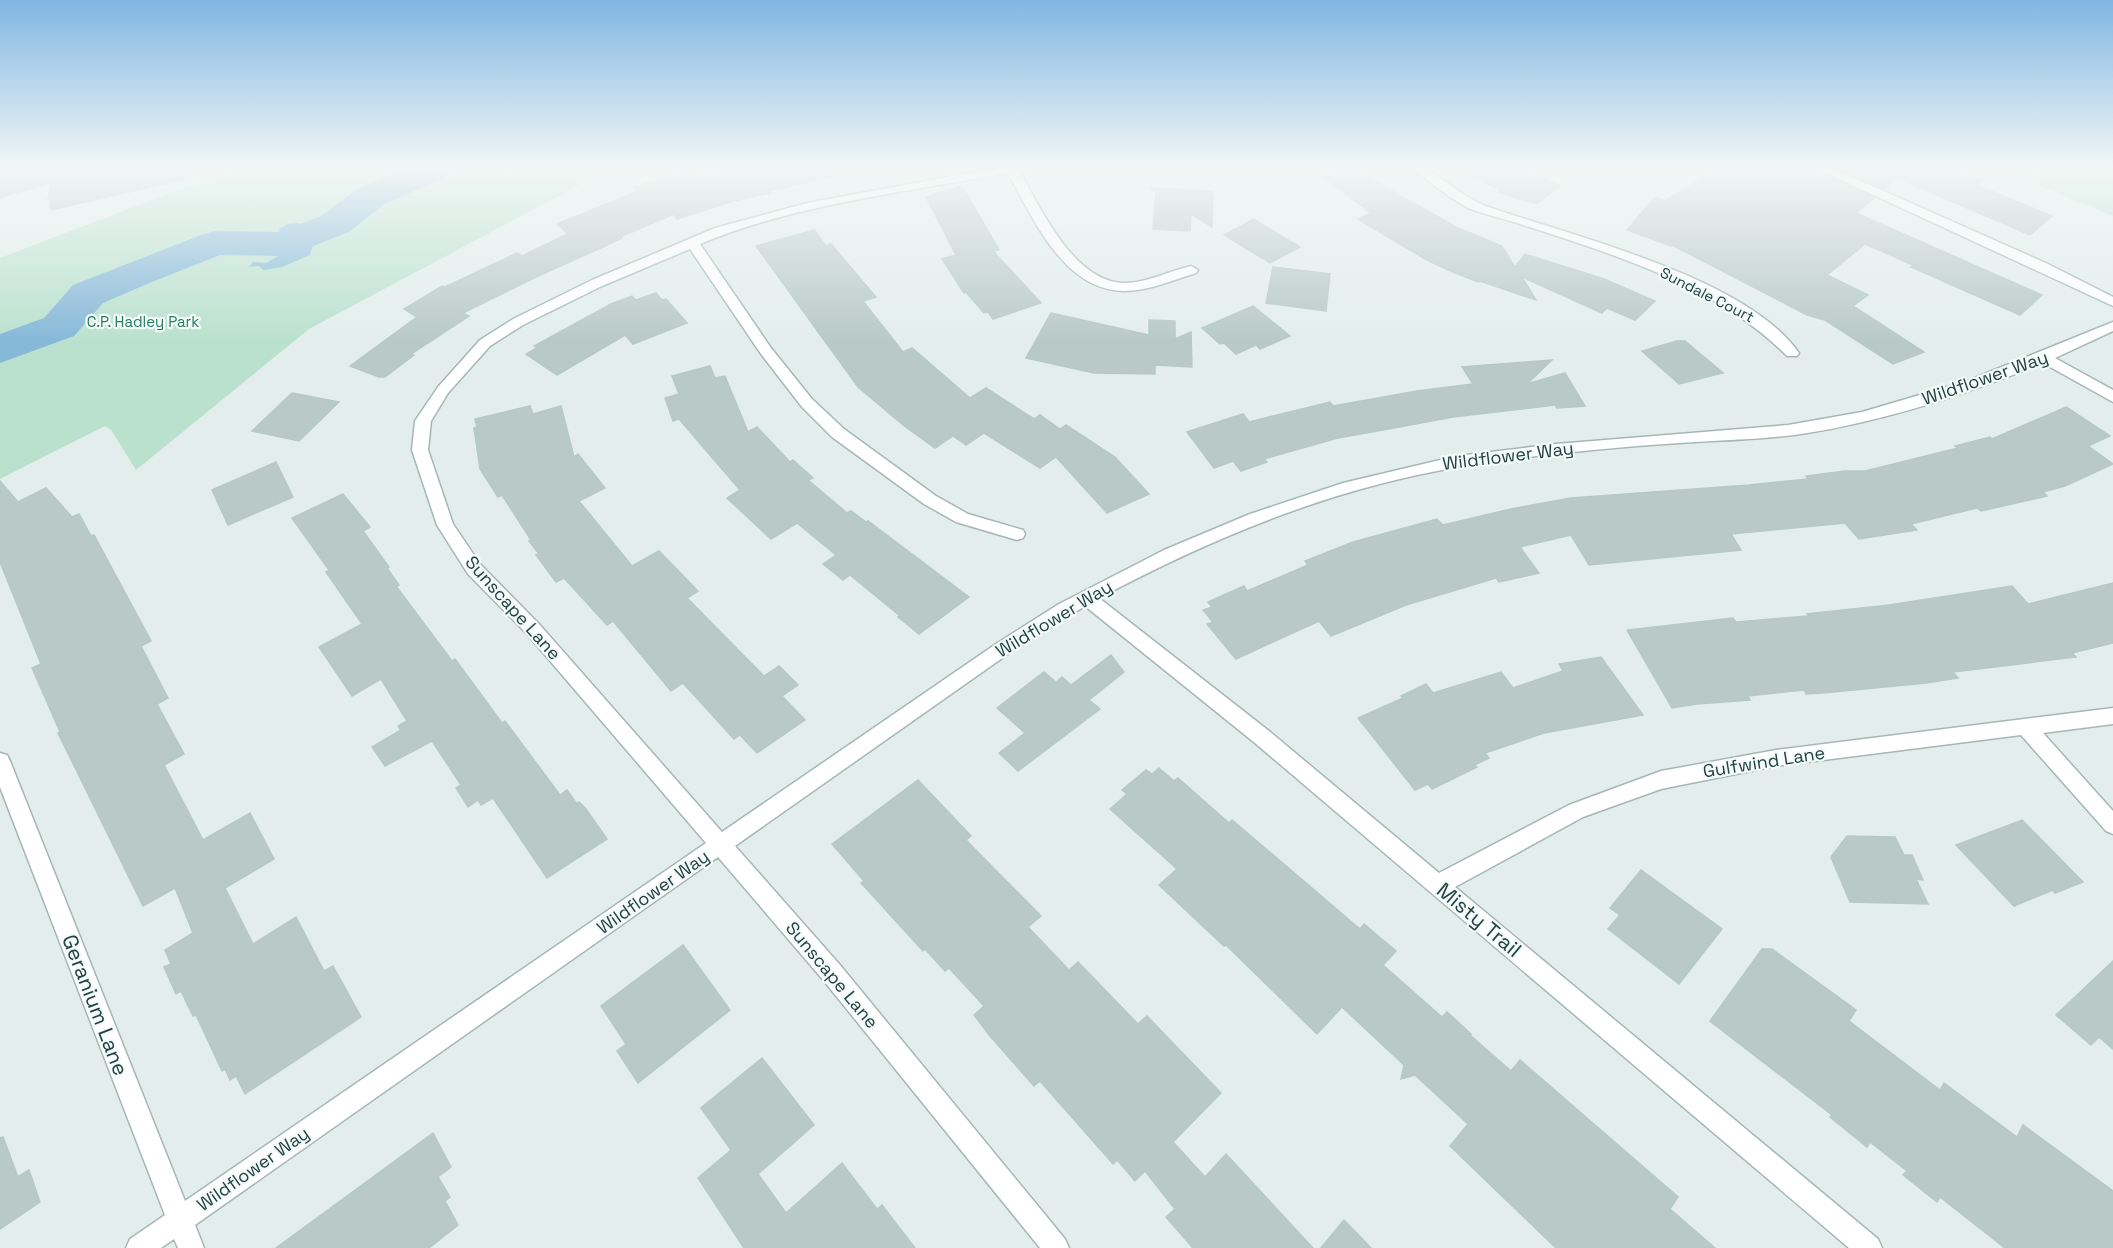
<svg xmlns="http://www.w3.org/2000/svg" width="2113" height="1248" font-family="'Space Grotesk',sans-serif">
  <style>
    .green { fill: #bae1ce }
    .water { fill: #86b8d8 }
    .lines { fill: none; stroke-linecap: round; stroke-linejoin: round }
    .river { fill: #86b8d8; fill-rule: evenodd }
    .building { fill: #b8c9c6; stroke: #b5c9c5; stroke-width: 1.5 }
    .street-casing { stroke: #a5b7b5; stroke-width: 3 }
    .street { fill: #fff; fill-rule: evenodd }
    .labels { text-anchor: middle; stroke-width: 4.5; stroke-linejoin: round; paint-order: stroke }
    .far-street-label { font-size: 15px; fill: #214241; stroke: #f4faf9 }
    .far-park-label { font-size: 15px; fill: #277d5c; stroke: #f4faf9 }
    .street-label { font-size: 18px; fill: #214241; stroke: #f4faf9 }
    .near-street-label { font-size: 21px; fill: #214241; stroke: #f4faf9 }
  </style>
  <rect width="100%" height="100%" fill="#e3eeec"/>
  <!-- green -->
  <g class="green">
    <path d="M239 167H633L600 174 309 329 136 470 111 430 105 426 0 479V258Z"/>
    <path d="M1995 167H2113V216Z"/>
  </g>
  <!-- water -->
  <path class="water" d="M299 223 293 234 318 231 323 236 313 245 310 255 282 267 263 270 259 266 249 267 253 262 266 263 287 251 283 247 264 250 250 247 277 243 282 238 279 229 288 224Z"/>
  <g class="lines">
    <!-- river -->
    <path class="river" d="M406 167H455L450 175 383 205 349 232 298 252 284 256 220 255 147 284 103 303 74 336 0 363V334L44 318 73 285 201 235 215 231 279 232 321 216 357 189Z"/>
  </g>
  <!-- building -->
  <g class="building">
    <path d="M0 167H190L191 178 55 209H50L51 199 48 200 51 182 0 198Z"/>
    <path d="M737 167H830L831 177 769 191 770 193 733 201 677 219 674 214 620 237 622 238 603 247 536 277 463 313 469 316 411 354 414 355 385 377H379L350 366 417 317 404 309 442 286 445 287 517 253 522 256 568 234 557 224 638 191 635 187 680 173 683 178Z"/>
    <path d="M1350 167 1456 227 1502 246 1515 267 1525 254 1604 279 1655 301 1635 320 1607 308 1602 313 1522 277 1536 300 1480 281 1478 282 1450 271 1425 259 1358 219 1371 213 1322 176Z"/>
    <path d="M1450 167H1517L1561 186 1536 204 1498 192 1501 190Z"/>
    <path d="M1721 167H1811L1874 198 1856 213 2042 295 2020 315 1911 267 1913 265 1865 244 1827 275 1868 295 1853 306 1924 352 1893 364 1825 320 1807 315 1672 245 1671 246 1627 230 1655 197 1665 201Z"/>
    <path d="M1836 167H1947L1982 181 1977 185 2052 216 2030 235 1897 178 1884 189Z"/>
    <path d="M962 186 999 250 993 251 1041 303 993 319 988 312 984 313 966 292 964 293 942 259 956 255 926 197Z"/>
    <path d="M1149 188 1213 191 1212 227 1191 214 1190 231 1153 229 1156 192Z"/>
    <path d="M1254 219 1258 222 1300 247 1270 263 1224 235Z"/>
    <path d="M814 230 826 246 831 244 876 297 863 301 903 352 912 348 970 398 986 388 1034 419 1040 415 1060 429 1066 425 1115 457 1149 494 1107 513 1056 457 1040 468 984 433 966 445 953 436 935 448 903 425 858 387 756 246Z"/>
    <path d="M1273 267 1330 274 1326 311 1266 303Z"/>
    <path d="M656 293 662 300 666 299 687 323 633 344 625 335 557 375 526 354 537 348 534 346 611 304 632 296 636 300Z"/>
    <path d="M1253 306 1290 336 1260 349 1256 345 1236 354 1224 343 1220 344 1202 328Z"/>
    <path d="M1051 313 1149 335V320L1175 321V339L1191 332 1192 367 1155 365V374L1094 373 1026 358Z"/>
    <path d="M1677 341H1685L1723 373 1679 384 1642 351Z"/>
    <path d="M1552 360 1527 384 1565 373 1585 406 1557 408 1555 405 1453 417 1394 428 1338 438 1264 459 1267 462 1241 471 1233 461 1214 468 1187 432 1243 414 1249 422 1330 402 1333 406 1417 391 1473 384 1462 367Z"/>
    <path d="M710 366 715 378 725 376 748 432 757 427 790 462 793 460 813 478 808 480 847 513 851 511 866 522 868 521 969 597 919 634 898 617 900 616 850 575 843 580 823 564 836 555 797 523 771 539 727 498 740 490 679 419 673 421 665 398 679 394 672 376Z"/>
    <path d="M292 393 339 402 299 441 252 431Z"/>
    <path d="M530 406 533 414 561 406 574 457 578 454 605 488 579 501 632 566 659 551 698 591 687 598 764 676 779 666 798 685 782 696 805 720 757 753 740 735 734 739 683 683 671 691 613 621 607 625 564 578 556 582 536 555 539 554 529 541 531 540 502 495 498 497 480 469 474 428 477 427 475 419Z"/>
    <path d="M2066 407 2110 436 2088 446 2113 464 2065 486 2043 492 2047 496 1981 511 1977 508 1911 524 1917 530 1859 539 1845 523 1731 534 1741 550 1589 565 1571 535 1520 547 1539 573 1499 582 1496 578 1406 605 1331 636 1319 621 1236 659 1207 624 1213 622 1203 610 1212 607 1208 602 1244 586 1247 591 1308 565 1305 561 1353 542 1437 519 1443 525 1511 509 1571 498 1749 485 1808 479 1806 476 1845 471H1865L1958 448 1955 446 1990 437 1992 439Z"/>
    <path d="M276 462 293 497 228 525 212 490Z"/>
    <path d="M0 481 18 502 46 488 72 517 79 514 91 536 94 535 151 641 141 646 168 698 157 704 184 754 164 765 203 840 250 813 274 859 225 888 253 944 296 917 324 971 333 966 361 1017 245 1094 236 1076 230 1080 225 1069 222 1071 196 1015 193 1016 181 991 176 994 164 967 171 964 165 950 193 933 175 888 143 906 58 733 60 732 32 668 41 664 0 562Z"/>
    <path d="M343 494 370 527 363 531 389 567 387 568 399 585 396 586 452 661 455 659 502 723 505 721 560 795 567 790 577 804 579 802 586 809 607 839 547 878 493 798 481 805 478 800 468 807 456 788 461 785 432 741 385 766 372 747 401 730 398 726 407 721 381 679 352 696 319 647 362 624 326 572 329 570 292 518Z"/>
    <path d="M2113 583V643L2072 653 2076 657 1953 672 1958 678 1926 683 1823 693 1806 694 1804 690 1748 696 1750 700 1697 704 1672 708 1627 630 1733 618 1736 622 1808 616 1807 614 1889 605 2012 586 2028 604Z"/>
    <path d="M1111 655 1124 672 1089 700 1100 709 1018 771 999 753 1025 733 997 708 1044 672 1056 682 1062 677 1071 685Z"/>
    <path d="M1601 657 1643 715 1544 733 1485 753 1489 758 1475 765 1477 767 1432 789 1428 784 1415 790 1358 718 1403 698 1401 696 1426 684 1433 693 1501 672 1513 688 1563 671 1559 664Z"/>
    <path d="M1159 768 1174 781 1178 778 1229 823 1232 820 1360 929 1364 924 1396 951 1383 965 1442 1017 1447 1012 1471 1034 1470 1035 1511 1071 1520 1060 1678 1197 1670 1209 1715 1248H1556L1450 1146 1468 1124 1415 1075 1401 1079 1404 1065 1342 1007 1317 1034 1226 945 1224 946 1159 885 1177 869 1110 809 1127 794 1122 790 1146 770 1152 774Z"/>
    <path d="M918 780 971 836 966 840 1041 916 1028 927 1069 970 1078 962 1138 1024 1147 1016 1221 1093 1173 1142 1205 1177 1226 1154 1313 1248H1193L1166 1217 1175 1209 1145 1171 1135 1181 1117 1160 1113 1164 1040 1081 1034 1086 990 1036 974 1015 984 1006 949 968 945 971 925 949 923 951 861 883 864 881 832 844Z"/>
    <path d="M2022 820 2083 882 2055 893 2053 890 2014 906 1956 845Z"/>
    <path d="M1847 836 1895 837 1904 855H1912L1923 880 1916 879 1928 904 1850 902 1831 857Z"/>
    <path d="M1641 870 1722 929 1679 984 1608 929 1620 915 1610 908Z"/>
    <path d="M683 945 730 1010 638 1083 617 1051 626 1044 601 1006Z"/>
    <path d="M1762 949H1772L1856 1010 1849 1021 1940 1090 1944 1083 2017 1137 2023 1125 2113 1191V1248H2005L1940 1197 1937 1202 1903 1175 1907 1171 1870 1142 1867 1147 1830 1117 1832 1115 1710 1021Z"/>
    <path d="M2113 961V1049L2099 1037 2091 1045 2056 1015Z"/>
    <path d="M762 1058 814 1125 758 1174 786 1213 842 1163 877 1209 882 1205 915 1248H744L698 1178 731 1150 701 1108Z"/>
    <path d="M433 1133 451 1167 438 1177 450 1197 445 1201 458 1225 429 1248H276Z"/>
    <path d="M3 1137 18 1177 29 1170 40 1202 0 1229V1138Z"/>
    <path d="M1344 1220 1371 1248H1321Z"/>
  </g>
  <g class="lines">
    <!-- street casing -->
    <g class="street-casing">
      <g id="street">
        <path d="M1002 167H1054L1048 171 1020 172C1041 209 1074 282 1124 283 1147 283 1169 271 1191 266L1198 270 1196 273C1173 280 1148 291 1124 291 1063 290 1033 218 1008 173 907 192 795 204 700 244L771 348 812 399 844 429 936 496 968 514 1023 530 1025 534 1023 538 1017 540 956 522 924 504 832 437 802 407 761 354 690 249 602 286 523 325 490 346 448 393 431 421 428 450 453 524 480 564 539 624 722 832 996 644 1059 604 1164 550 1250 514 1343 483 1457 456 1556 444 1788 425 1862 412 1967 381 2113 322V331L2055 358 2113 390V402L2043 363C1967 394 1888 420 1807 433 1765 440 1722 440 1679 443 1606 448 1531 455 1459 467 1332 488 1212 538 1099 598L1269 731 1439 873 1569 805 1661 771 1776 750 2113 708V724L2043 733 2113 811V834L2106 831 2021 735 1776 766 1661 789 1583 817 1455 887 1878 1239 1882 1248H1849L1255 743 1085 606 1008 654 735 846 840 965 1065 1239 1069 1248H1040L824 981 718 857 195 1225 204 1248H178L174 1239 161 1248H126L130 1239 165 1215 0 787V753L7 755 10 761 185 1201 706 843 527 634 468 574 437 525 412 450 415 421 438 387 480 340 513 319 592 280 715 228 807 203Z"/>
        <path d="M1410 167H1425L1463 194 1483 205C1570 236 1745 276 1799 353L1797 356H1787C1716 284 1611 254 1517 223 1501 218 1484 214 1468 208L1447 195Z"/>
        <path d="M1813 167H1830L2048 264 2113 297V306Z"/>
      </g>
    </g>
    <!-- street -->
    <use href="#street" class="street"/>
  </g>
  <!-- sky -->
  <linearGradient id="sky" x2="0" y2="1"><stop stop-color="#81b6e2"/><stop offset="0.49" stop-color="#f2f7f6"/><stop offset="1" stop-color="#f2f7f6" stop-opacity="0"/></linearGradient>
  <rect width="2113" height="342" fill="url(#sky)"/>
  <g class="labels">
    <!-- far-street labels -->
    <g class="far-street-label">
      <text transform="translate(1707 295) rotate(27)" y="5">Sundale Court</text>
    </g>
    <!-- far-park labels -->
    <g class="far-park-label">
      <text x="143" y="327">C.P. Hadley Park</text>
    </g>
    <!-- street labels -->
    <g class="street-label">
      <text transform="translate(1985 378) rotate(-19)" y="6">Wildflower Way</text>
      <text transform="translate(1508 456) rotate(-7)" y="6">Wildflower Way</text>
      <text transform="translate(513 608) rotate(48)" y="6">Sunscape Lane</text>
      <text transform="translate(1054 619) rotate(-31)" y="6">Wildflower Way</text>
      <text transform="translate(1764 762) rotate(-9)" y="6">Gulfwind Lane</text>
      <text transform="translate(653 892) rotate(-35)" y="6">Wildflower Way</text>
      <text transform="translate(832 975) rotate(50)" y="6">Sunscape Lane</text>
      <text transform="translate(253 1169) rotate(-35)" y="6">Wildflower Way</text>
    </g>
    <!-- near-street labels -->
    <g class="near-street-label">
      <text transform="translate(1479 920) rotate(40)" y="7">Misty Trail</text>
      <text transform="translate(95 1005) rotate(69)" y="7">Geranium Lane</text>
    </g>
  </g>
</svg>
